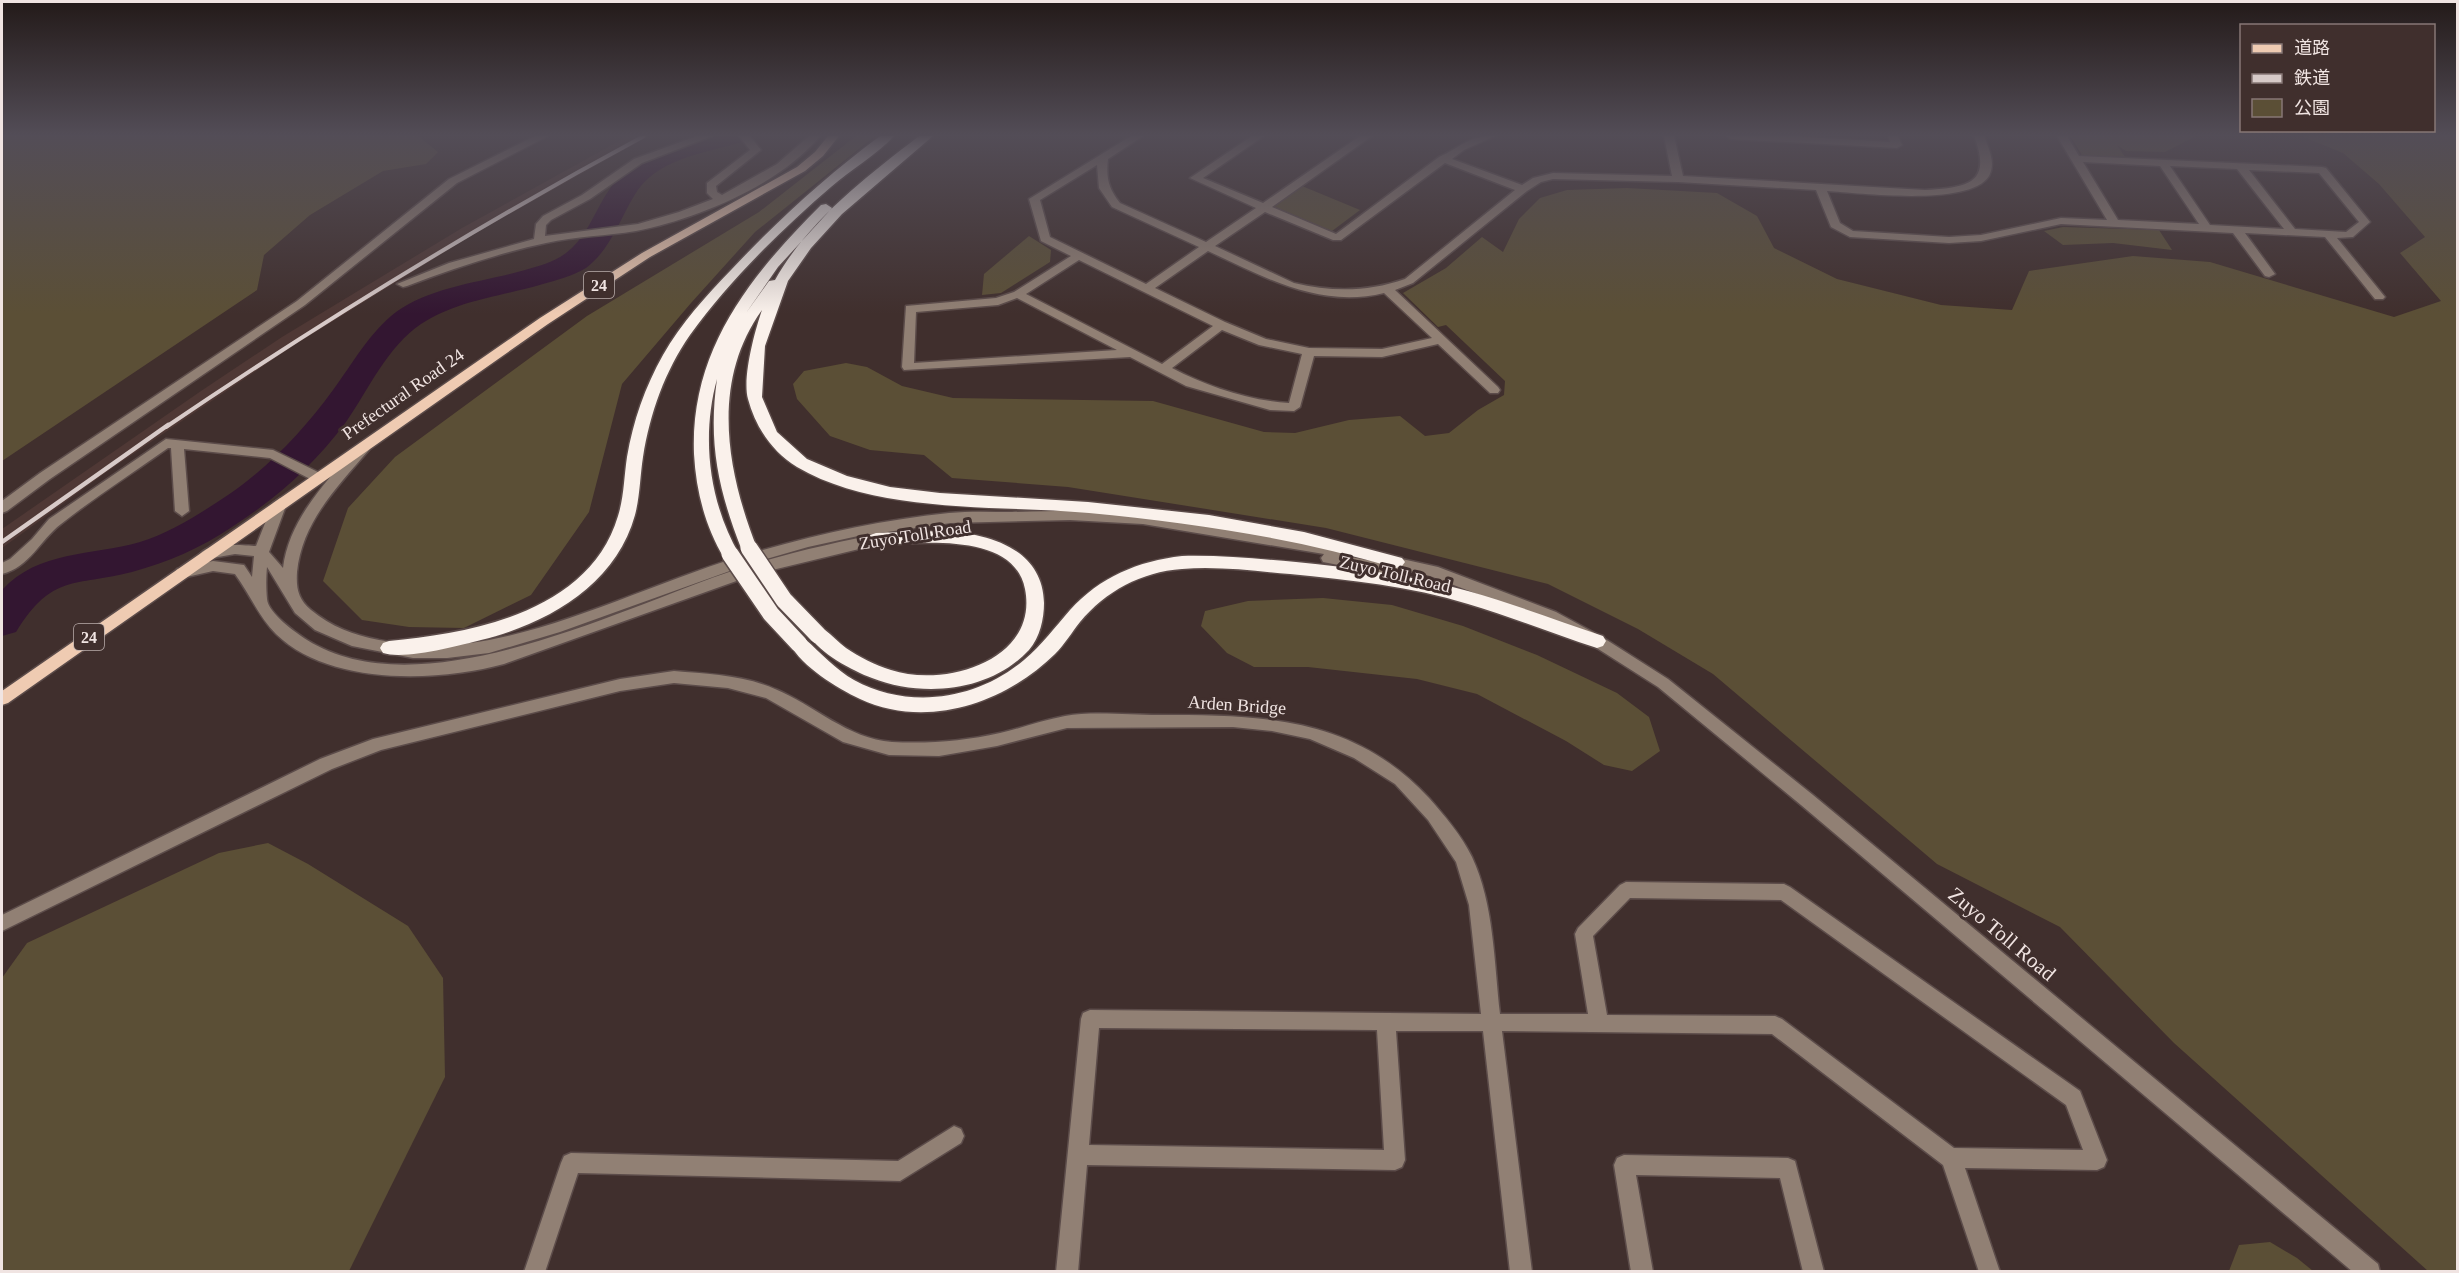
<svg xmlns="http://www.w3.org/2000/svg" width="2459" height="1273" viewBox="0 0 2459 1273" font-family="'Times New Roman','Noto Sans JP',serif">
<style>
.built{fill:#4f3835}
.green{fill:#5b4f36}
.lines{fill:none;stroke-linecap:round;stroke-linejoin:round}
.river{fill:#331631;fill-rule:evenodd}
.minor-casing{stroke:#5c4c4a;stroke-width:3}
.major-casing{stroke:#5c4c4a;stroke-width:3}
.highway-casing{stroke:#5c4c4a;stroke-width:3}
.minor{fill:#918074;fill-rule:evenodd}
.major{fill:#efcbb2;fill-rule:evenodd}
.highway{fill:#faf1eb;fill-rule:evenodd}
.rail-far1{stroke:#d7cac8;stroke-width:4}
.rail{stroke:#d7cac8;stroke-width:4.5}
.highway-bridge-casing{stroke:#5c4c4a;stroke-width:20;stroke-linecap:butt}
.highway-bridge{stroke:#faf1eb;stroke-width:17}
.labels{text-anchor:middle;stroke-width:6;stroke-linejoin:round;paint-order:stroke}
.shield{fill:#402f2d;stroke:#bbaeac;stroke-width:1.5}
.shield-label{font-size:16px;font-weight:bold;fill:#f0e4e2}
.street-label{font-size:18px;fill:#f0e4e2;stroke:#402f2d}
.near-street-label{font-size:21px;fill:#f0e4e2;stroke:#402f2d}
</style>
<rect width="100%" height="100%" fill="#402f2d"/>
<path class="built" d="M 628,136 L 649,136 L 474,234 L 296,344 L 108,471 L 2,548 L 2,529 L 201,391 L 282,337 L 462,228 Z"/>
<g class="green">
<path d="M 2,136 L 418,136 L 438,152 L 426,164 L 383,171 L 310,215 L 264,255 L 257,290 L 2,461 Z"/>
<path d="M 856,136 L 875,136 L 755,232 L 691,303 L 622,384 L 589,512 L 531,595 L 464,628 L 409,627 L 362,620 L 323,581 L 348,508 L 395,457 L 587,316 L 759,212 Z"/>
<path d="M 2070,136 L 2196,136 L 2165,152 L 2126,151 L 2117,145 L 2125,157 L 2082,155 Z"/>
<path d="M 2301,136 L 2457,136 L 2457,1271 L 2428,1271 L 2174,1043 L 2060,927 L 1937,864 L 1713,674 L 1638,629 L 1548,584 L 1326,528 L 1068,487 L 952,478 L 924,455 L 870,450 L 830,436 L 797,399 L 793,384 L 804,371 L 846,363 L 867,367 L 902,386 L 953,398 L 1153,401 L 1264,432 L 1295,433 L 1349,420 L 1400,416 L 1425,436 L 1449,433 L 1478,410 L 1504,395 L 1505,381 L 1446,325 L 1438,327 L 1403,293 L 1446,268 L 1482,237 L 1503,252 L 1519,219 L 1540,198 L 1567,190 L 1627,188 L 1717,193 L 1757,216 L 1774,248 L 1837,279 L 1941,305 L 2012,310 L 2029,271 L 2133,256 L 2210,262 L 2394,317 L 2441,301 L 2400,253 L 2425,237 L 2379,184 L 2343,153 Z"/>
<path d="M 1302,186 L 1360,210 L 1332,231 L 1273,206 Z"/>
<path d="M 2063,227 L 2159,230 L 2172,250 L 2113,243 L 2063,245 L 2044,231 Z"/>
<path d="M 1029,236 L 1051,250 L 1050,262 L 1001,293 L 982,295 L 984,274 Z"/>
<path d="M 1323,598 L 1392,605 L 1463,626 L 1537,655 L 1617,693 L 1649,717 L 1660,751 L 1632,771 L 1604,765 L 1566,741 L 1477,694 L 1417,679 L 1308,667 L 1254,667 L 1227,653 L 1201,626 L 1205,611 L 1248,601 Z"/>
<path d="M 268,843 L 308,864 L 408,926 L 443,978 L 445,1077 L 349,1271 L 2,1271 L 2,978 L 27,943 L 219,853 Z"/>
<path d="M 2270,1242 L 2297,1258 L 2313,1271 L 2229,1271 L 2239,1245 Z"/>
</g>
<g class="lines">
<path class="river" d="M 700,136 L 745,136 L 742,142 C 704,153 655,159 634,196 C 619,221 610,250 586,268 C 573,276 557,280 543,284 C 503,296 457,300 421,324 C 387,347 369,389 346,422 C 314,465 277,498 232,527 C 201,548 168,562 132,572 C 73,587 53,573 16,632 L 2,636 L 2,590 C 39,550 91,556 140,542 C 172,532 201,513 228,495 C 270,466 303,431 333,390 C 353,363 369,333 396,312 C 432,286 483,282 525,270 C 539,266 554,262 566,253 C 583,240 590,223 600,205 C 624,160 653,149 700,136 Z"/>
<defs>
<g id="minor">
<path d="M 535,136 L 548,136 L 457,183 L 305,305 L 50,479 L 7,511 L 2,513 L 2,501 L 40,473 L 297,301 L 449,179 Z"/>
<path d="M 697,136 L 712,136 L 642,163 L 590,199 L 551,220 L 546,225 L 545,236 L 638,224 L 679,212 L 713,199 L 707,193 L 707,183 L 750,150 L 739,136 L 750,136 L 761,150 L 716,186 L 717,192 L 722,195 L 777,164 L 809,136 L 820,136 C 780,185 697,219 636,231 C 606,236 576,236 546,243 C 499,253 452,269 407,286 L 403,287 L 397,284 L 449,263 L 534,239 L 536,224 L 543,216 L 582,195 L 634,159 Z"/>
<path d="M 1131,136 L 1143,136 L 1108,159 C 1106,177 1108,188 1120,203 L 1206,242 L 1256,208 L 1190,178 L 1252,136 L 1264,136 L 1203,178 L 1263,203 L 1360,136 L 1372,136 L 1272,207 L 1336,234 L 1439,157 C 1462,147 1466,136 1495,136 L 1464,150 L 1452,159 L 1522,185 L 1533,178 L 1553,173 L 1672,176 L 1664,136 L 1674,136 L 1683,176 L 1925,190 C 1966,187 1993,185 1974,136 L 1984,136 C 1989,149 1996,163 1989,176 C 1970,207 1860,193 1827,191 L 1840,223 L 1853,231 L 1949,237 L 1981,235 L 2061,218 L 2107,220 L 2057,136 L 2067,136 L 2079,156 L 2322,167 L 2326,168 L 2370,222 L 2353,237 L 2337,238 L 2385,297 L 2383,299 L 2375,299 L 2325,237 L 2245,233 L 2275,274 L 2269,277 L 2265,276 L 2233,233 L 2061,224 L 1981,241 L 1949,243 L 1850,237 L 1831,227 L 1816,190 L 1678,182 L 1553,179 L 1541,182 L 1527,191 L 1413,283 L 1395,290 L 1498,387 L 1500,390 L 1498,393 L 1490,393 L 1438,344 L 1382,357 L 1314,356 L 1300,407 L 1294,411 L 1270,410 L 1186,386 L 1130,357 L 904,370 L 902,367 L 906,306 L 996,298 L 1014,292 L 1071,256 L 1041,241 L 1029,199 ZM 2083,162 L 2160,166 L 2199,224 L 2118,220 ZM 1445,163 L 1515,190 L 1405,279 C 1368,292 1332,292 1294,283 L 1215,246 L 1265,212 L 1333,240 L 1341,240 ZM 1097,165 L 1099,188 L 1112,207 L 1199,247 L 1146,284 L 1050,237 L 1040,200 ZM 2170,166 L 2237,169 L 2284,229 L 2210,225 ZM 2249,170 L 2319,173 L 2359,222 L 2346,232 L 2295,229 ZM 1208,251 C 1264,277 1320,309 1384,293 L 1432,338 L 1382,349 L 1309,348 L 1266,339 L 1225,322 L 1155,288 ZM 1079,260 L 1213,326 L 1162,364 L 1026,294 ZM 1017,298 L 1117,350 L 914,363 L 916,312 L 998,305 ZM 1222,330 L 1259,345 L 1302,354 L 1289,403 C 1250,401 1206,386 1172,368 Z"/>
<path d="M 1726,136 L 1791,136 L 1890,142 L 1888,136 L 1898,136 L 1902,145 L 1897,148 L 1731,139 Z"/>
<path d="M 166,439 L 273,450 L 322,474 L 324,477 L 317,482 L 312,480 L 270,458 L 184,449 L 189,511 L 182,516 L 175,511 L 171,448 L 168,448 C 133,473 95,497 61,524 C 40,540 30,567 2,574 L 2,563 L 10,559 L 32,539 L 49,519 Z"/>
<path d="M 364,443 L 371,447 L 369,450 C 337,487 302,522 297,572 C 296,588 298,599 311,610 C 332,627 353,635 379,640 C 391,642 404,646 416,646 C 527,651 647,582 753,553 C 817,534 882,520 949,513 C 970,511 991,512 1012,512 C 1056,511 1100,509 1144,514 C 1210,522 1276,536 1342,547 L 1349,552 L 1345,556 L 1378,562 L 1379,556 L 1384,555 L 1438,567 L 1556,612 L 1602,637 L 1668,679 L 1813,795 L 2378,1264 L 2380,1272 L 2353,1272 L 1801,805 L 1658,687 L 1592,645 L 1546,620 L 1430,576 L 1402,569 L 1401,575 L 1396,576 L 1323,562 L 1321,558 L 1324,554 L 1143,524 L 1070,520 L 951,523 L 858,536 L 808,547 L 752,563 L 560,632 L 489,653 L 447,658 L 413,658 L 352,646 L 315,630 L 295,613 L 267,567 C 266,577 266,589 267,599 C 268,613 296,633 307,640 C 422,712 622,607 738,569 C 787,553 837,542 888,532 L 895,537 L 888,542 L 756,574 L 504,664 C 438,682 329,686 276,634 C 259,617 249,593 235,574 L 213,571 L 182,578 L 177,577 L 175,573 L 177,569 L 213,561 L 244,565 L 252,577 L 254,556 L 235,554 L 207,559 L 200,554 C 209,542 242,545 256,546 L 273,503 L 280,498 L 287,503 L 269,552 L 283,568 C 289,518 328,480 359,444 Z"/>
<path d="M 674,671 C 707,674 744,675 775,689 C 814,705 848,739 892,742 C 928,744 965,741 1000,733 C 1022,728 1043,720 1065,716 C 1091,711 1130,715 1158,715 C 1262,715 1353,716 1429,798 C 1444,815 1462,836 1472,857 C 1494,904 1494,962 1500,1014 L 1588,1014 L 1575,934 L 1578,928 L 1620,885 L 1626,882 L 1784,884 L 1790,887 L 2080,1091 L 2107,1160 L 2104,1167 L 2097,1170 L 1965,1168 L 2000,1272 L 1979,1272 L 1943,1165 L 1772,1034 L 1502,1031 L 1532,1272 L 1510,1272 L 1483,1031 L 1396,1031 L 1405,1160 L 1402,1167 L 1395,1170 L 1087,1165 L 1078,1272 L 1056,1272 L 1081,1019 L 1083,1013 L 1090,1010 L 1481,1014 L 1469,905 L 1456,862 L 1428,820 L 1395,784 L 1354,758 L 1310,739 L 1272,731 L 1233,727 L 1067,728 L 997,746 L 939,756 L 889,755 L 843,742 L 766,698 L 728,688 L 674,683 L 620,691 L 381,750 L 332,769 L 2,931 L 2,915 L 320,759 L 373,739 L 620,679 ZM 1630,898 L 1781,900 L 2066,1105 L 2083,1150 L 1954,1148 L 1782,1019 L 1775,1016 L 1607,1015 L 1593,936 ZM 1099,1028 L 1377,1030 L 1384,1150 L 1089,1145 Z"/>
<path d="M 954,1126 L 961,1129 L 964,1136 L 961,1143 L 900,1181 L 578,1173 L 545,1272 L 524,1272 L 561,1163 L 564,1156 L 571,1153 L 898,1161 Z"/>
<path d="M 1624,1155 L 1788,1158 L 1795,1161 L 1824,1272 L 1803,1272 L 1780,1178 L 1636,1175 L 1653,1272 L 1631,1272 L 1614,1165 L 1617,1158 Z"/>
</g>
<path id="major" d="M 828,136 L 839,136 L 823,156 L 805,171 L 650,257 L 548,324 L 8,703 L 2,705 L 2,691 L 540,318 L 642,253 L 797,167 L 815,152 Z"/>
<g id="highway">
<path d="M 880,136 L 894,136 C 878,154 849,171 831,187 C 780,231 729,281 690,335 C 665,371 650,413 643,457 C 640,476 640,496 635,515 C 616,585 547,624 481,640 C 458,646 404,660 383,653 L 380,648 L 383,643 L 389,641 C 474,633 590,611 618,516 C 624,497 624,477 627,457 C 633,421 645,387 663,355 C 681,323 706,296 731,270 C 777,221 826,176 880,136 Z"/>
<path d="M 919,136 L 933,136 L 842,214 L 811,248 L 788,281 L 765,346 L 762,397 L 777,432 L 807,459 L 847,476 L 890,487 L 940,493 L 1088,502 L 1209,515 L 1304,532 L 1402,558 L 1405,562 L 1402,566 L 1396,568 C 1295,538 1194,523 1089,513 C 998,505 877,514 797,467 C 772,452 755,426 748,399 C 742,378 755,330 762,310 C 710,382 727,472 757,548 L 755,552 L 743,552 L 741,548 C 718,489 708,442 717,379 C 701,437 709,502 739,554 L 736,558 L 724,558 C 705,526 696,491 694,454 C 690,349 751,275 821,205 L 826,204 L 832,208 L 778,267 L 746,313 L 769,281 L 775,280 C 808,221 866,177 919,136 Z"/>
<path d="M 941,531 C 986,533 1043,547 1044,603 C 1044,619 1040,637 1029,650 C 990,692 923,698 872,678 C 853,671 819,653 809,635 L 812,630 C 816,629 820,628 825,630 C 832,635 839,643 846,648 C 859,657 875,665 891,670 C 945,688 1039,660 1025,589 C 1014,531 919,543 876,545 L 870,543 L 868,539 L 870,535 L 876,533 Z"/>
<path d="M 1182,556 C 1220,555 1258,559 1296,562 C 1354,568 1412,575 1468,591 C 1514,604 1558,621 1603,636 L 1606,641 L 1603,646 L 1597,648 C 1554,634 1512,617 1468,604 C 1410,586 1350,580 1290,574 C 1254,571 1218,566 1182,569 C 1141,572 1106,591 1080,622 C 1072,632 1065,644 1055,654 C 1005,703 927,730 860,699 C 837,688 802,667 790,644 L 793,639 L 799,637 L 805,639 C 821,653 836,670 854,680 C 909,710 977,700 1024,660 C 1042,645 1055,627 1070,610 C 1100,577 1138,561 1182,556 Z"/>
</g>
</defs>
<use href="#minor" class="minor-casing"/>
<use href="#major" class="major-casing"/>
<use href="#highway" class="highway-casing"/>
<use href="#minor" class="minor"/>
<use href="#major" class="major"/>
<use href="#highway" class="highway"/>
<path class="rail-far1" d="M 166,427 C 321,322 479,225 644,136"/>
<path class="rail" d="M 2,542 L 168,425"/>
<defs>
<g id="highway-bridge">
<path d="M 749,548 L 784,600 L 818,635"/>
<path d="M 730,554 L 771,614 L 799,644"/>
</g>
</defs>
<use href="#highway-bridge" class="highway-bridge-casing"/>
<use href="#highway-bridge" class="highway-bridge"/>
</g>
<linearGradient id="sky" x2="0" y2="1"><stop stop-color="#231a19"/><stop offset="0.43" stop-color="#534d57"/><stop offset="1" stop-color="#534d57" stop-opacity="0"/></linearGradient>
<rect width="2459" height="314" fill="url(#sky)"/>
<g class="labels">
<g class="shield">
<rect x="584" y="272" width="30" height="26" rx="4.5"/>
<rect x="74" y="624" width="30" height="26" rx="4.5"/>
</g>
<g class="shield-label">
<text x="599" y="291">24</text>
<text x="89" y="643">24</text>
</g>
<g class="street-label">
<text transform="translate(403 394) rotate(-35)" y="6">Prefectural Road 24</text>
<text transform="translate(915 535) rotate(-9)" y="6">Zuyo Toll Road</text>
<text transform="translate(1395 574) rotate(13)" y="6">Zuyo Toll Road</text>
<text transform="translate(1237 705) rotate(4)" y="6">Arden Bridge</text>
</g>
<g class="near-street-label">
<text transform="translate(2002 934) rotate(40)" y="7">Zuyo Toll Road</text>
</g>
</g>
<rect width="2459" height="1273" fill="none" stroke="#f0e4e2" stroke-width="6"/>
<rect x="2240" y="24" width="195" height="108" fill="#402f2d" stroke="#867775" stroke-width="1.5"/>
<rect x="2252" y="44" width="30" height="9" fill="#efcbb2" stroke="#867775" stroke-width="1.5"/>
<text x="2294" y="54" font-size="18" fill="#f0e4e2">道路</text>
<rect x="2252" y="74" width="30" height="9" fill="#d7cac8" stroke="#867775" stroke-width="1.5"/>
<text x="2294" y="84" font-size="18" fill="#f0e4e2">鉄道</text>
<rect x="2252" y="99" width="30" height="18" fill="#5b4f36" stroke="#867775" stroke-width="1.5"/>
<text x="2294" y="114" font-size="18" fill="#f0e4e2">公園</text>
</svg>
